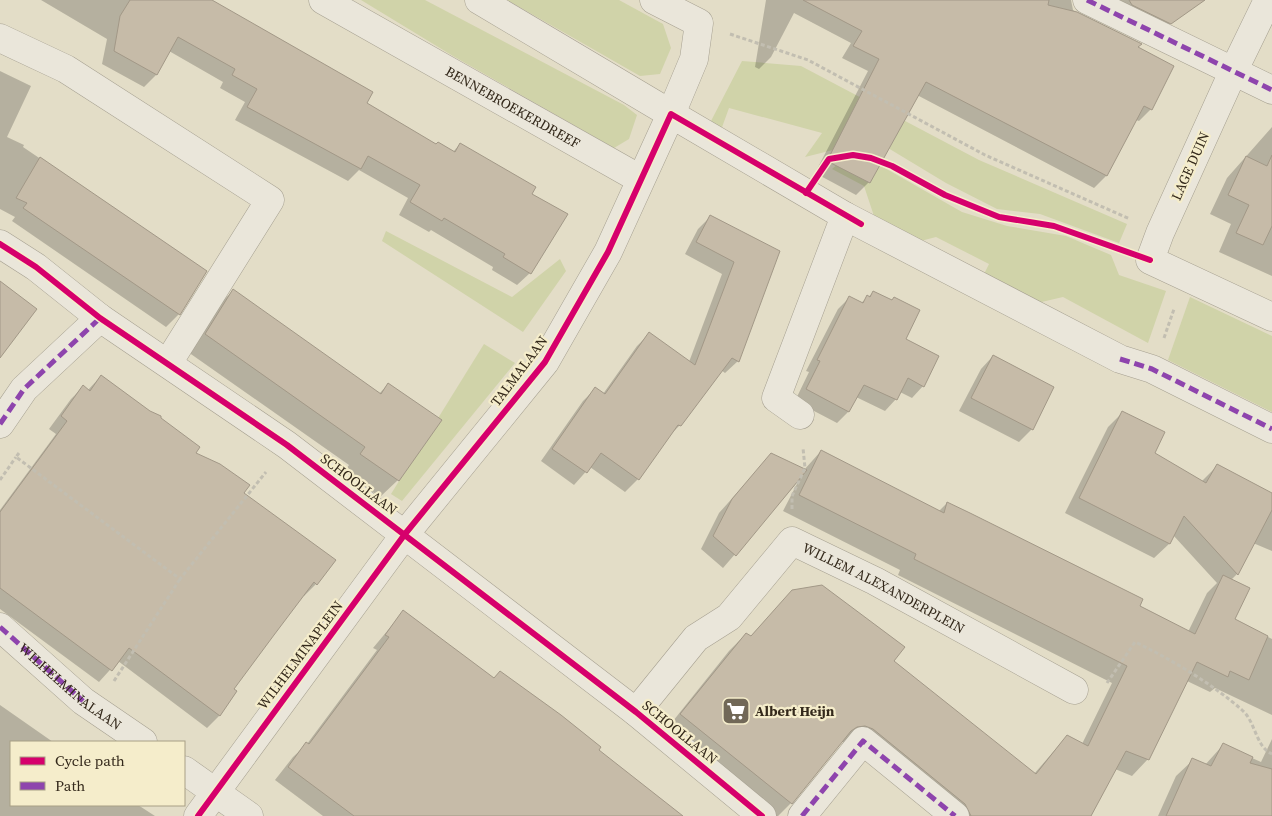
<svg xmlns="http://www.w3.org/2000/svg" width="1272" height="816" viewBox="0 0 1272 816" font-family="'Source Serif 4',serif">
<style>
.green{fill:#d0d3a9}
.shadow{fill:#0003}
.building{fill:#c6bba8;stroke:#a29887}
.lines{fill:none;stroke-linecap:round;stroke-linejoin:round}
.minor-casing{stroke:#a6a091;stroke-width:29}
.path{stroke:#c2beb1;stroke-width:3;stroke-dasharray:4 2.5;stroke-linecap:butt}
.minor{stroke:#eae6da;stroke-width:28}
.quiet{stroke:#8e44ad;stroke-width:5;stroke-dasharray:10 5;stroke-linecap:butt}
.cycleway-casing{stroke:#f5edcb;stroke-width:9}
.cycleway{stroke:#d6006c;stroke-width:6}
.labels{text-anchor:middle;stroke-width:4.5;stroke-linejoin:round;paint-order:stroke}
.street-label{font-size:14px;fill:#34291b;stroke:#f5edcb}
.poi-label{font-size:14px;font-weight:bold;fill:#34291b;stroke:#f5edcb;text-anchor:start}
</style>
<rect width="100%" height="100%" fill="#e3ddc7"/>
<g class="green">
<path d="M 361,0 L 425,0 L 624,105 L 637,115 L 629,139 L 614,148 L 453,56 Z"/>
<path d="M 507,0 L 619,0 L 663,24 L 671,48 L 660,74 L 640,76 Z"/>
<path d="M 742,61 L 801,66 L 979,160 L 1127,224 L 1119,243 L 1040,214 L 997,209 L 946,183 L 888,148 L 865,142 L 805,157 L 822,133 L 729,108 L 721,130 L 711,121 Z"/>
<path d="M 852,160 L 883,167 L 962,212 L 1007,226 L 1066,236 L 1111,255 L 1119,275 L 1166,291 L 1148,343 L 1063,297 L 1033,304 L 982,278 L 989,264 L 936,237 L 913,243 L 876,222 L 864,186 L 832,169 L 840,162 Z"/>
<path d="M 386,231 L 512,297 L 560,259 L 566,271 L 523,332 L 382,241 Z"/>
<path d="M 1190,297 L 1272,336 L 1272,412 L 1168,360 Z"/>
<path d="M 484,344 L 515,363 L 402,501 L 391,494 Z"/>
</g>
<g class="shadow">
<path d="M 41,0 L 210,0 L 366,103 L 436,145 L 453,152 L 460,144 L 530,194 L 530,273 L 517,285 L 492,270 L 493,267 L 431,230 L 429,232 L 399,215 L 408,198 L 359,170 L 348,181 L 235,120 L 245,102 L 220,88 L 223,82 L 169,51 L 156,75 L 144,87 L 102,64 L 107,39 Z"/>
<path d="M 766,0 L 1071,0 L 1073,10 L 1079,15 L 1137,48 L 1151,109 L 1139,121 L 1136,120 L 1106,176 L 1094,188 L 917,95 L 869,182 L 856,195 L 815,173 L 868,71 L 842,58 L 851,43 L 794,13 L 771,57 L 759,69 L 755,67 Z"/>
<path d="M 1086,0 L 1182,0 L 1170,23 L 1158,35 Z"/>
<path d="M 0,71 L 31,86 L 7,137 L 24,145 L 23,147 L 206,271 L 179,314 L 166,327 L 12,221 L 15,217 L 0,209 Z"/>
<path d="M 1272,127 L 1272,276 L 1219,252 L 1231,224 L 1210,214 L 1227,178 Z"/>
<path d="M 710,217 L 778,251 L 738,361 L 725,373 L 721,370 L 680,425 L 668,437 L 638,479 L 625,492 L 590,467 L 574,485 L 541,461 L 583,401 L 595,389 L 603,394 L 637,346 L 649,334 L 689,362 L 722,274 L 685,254 L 698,229 Z"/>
<path d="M 233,291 L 379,394 L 388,384 L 398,480 L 380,497 L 344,472 L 349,465 L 188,352 L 215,308 Z"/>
<path d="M 874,292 L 904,340 L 923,386 L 912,398 L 900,392 L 896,399 L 885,411 L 856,397 L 848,412 L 837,423 L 795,401 L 809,372 L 806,371 L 838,309 L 849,298 L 861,303 Z"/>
<path d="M 993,356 L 1032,429 L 1019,442 L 959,411 L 981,369 Z"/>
<path d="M 101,376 L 160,419 L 194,453 L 242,493 L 334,560 L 316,584 L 304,596 L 303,595 L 233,689 L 236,692 L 219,716 L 207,728 L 118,661 L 99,682 L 0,609 L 0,510 L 56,434 L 49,429 L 71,399 L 83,387 L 88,390 Z"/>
<path d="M 1123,412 L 1153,454 L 1201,482 L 1217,466 L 1272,494 L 1272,551 L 1253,543 L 1237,574 L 1231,580 L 1233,619 L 1272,639 L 1272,715 L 1215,688 L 1210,692 L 1187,681 L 1148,759 L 1132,776 L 1115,769 L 1091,816 L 943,816 L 849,742 L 840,742 L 791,803 L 778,816 L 770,816 L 665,731 L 729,651 L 746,634 L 750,637 L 792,591 L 892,661 L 1034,774 L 1067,736 L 1082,744 L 1112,683 L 898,575 L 900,570 L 783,511 L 799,480 L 723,568 L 701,549 L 719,513 L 771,455 L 804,470 L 821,451 L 939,511 L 947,503 L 1188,632 L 1207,593 L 1217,583 L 1173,535 L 1169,544 L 1154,558 L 1065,513 L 1108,427 Z"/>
<path d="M 403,612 L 493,679 L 597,751 L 682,816 L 323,816 L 275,780 L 293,757 L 307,744 L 377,650 L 373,648 Z"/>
<path d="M 0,705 L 53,742 L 11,742 L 11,805 L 138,805 L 155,816 L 0,816 Z"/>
<path d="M 1272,739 L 1272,816 L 1158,816 L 1176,776 L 1193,760 L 1205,765 L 1223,745 L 1261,762 Z"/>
</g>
<g class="building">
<path d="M 130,0 L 212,0 L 373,92 L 367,103 L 436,144 L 438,142 L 455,152 L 460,143 L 536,187 L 532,194 L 568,214 L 531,274 L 503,257 L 505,254 L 444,218 L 442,221 L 410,202 L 420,185 L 368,156 L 361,169 L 247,107 L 257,89 L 232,75 L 235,69 L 178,37 L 157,75 L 114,51 L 120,16 Z"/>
<path d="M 803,0 L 1049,0 L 1048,5 L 1077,12 L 1142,44 L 1138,47 L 1174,66 L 1152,110 L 1144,106 L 1107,176 L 926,82 L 870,183 L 827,161 L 879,59 L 853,46 L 862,31 Z"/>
<path d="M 1129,0 L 1205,0 L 1171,24 L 1132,5 Z"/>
<path d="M 1272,155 L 1272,226 L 1263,245 L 1236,233 L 1249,205 L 1228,195 L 1246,156 L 1267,166 Z"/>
<path d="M 40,157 L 207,271 L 180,315 L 23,208 L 27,203 L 16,198 Z"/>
<path d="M 710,215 L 780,251 L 739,362 L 732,358 L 681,426 L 678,425 L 639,480 L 601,453 L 587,473 L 552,449 L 595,387 L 605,394 L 649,332 L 695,365 L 734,262 L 696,242 Z"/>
<path d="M 0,281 L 37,309 L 0,358 Z"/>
<path d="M 233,289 L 381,394 L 388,383 L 442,420 L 399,481 L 360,454 L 365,447 L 205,334 Z"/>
<path d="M 873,291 L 892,300 L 894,297 L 920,310 L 906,339 L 939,356 L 924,387 L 908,378 L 897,400 L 864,385 L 849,412 L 806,389 L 820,361 L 817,360 L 849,296 L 863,303 L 867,295 L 870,297 Z"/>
<path d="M 993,355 L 1054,387 L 1033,430 L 971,398 Z"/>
<path d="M 101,375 L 150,411 L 161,416 L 161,418 L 200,447 L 196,453 L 220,464 L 250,485 L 244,493 L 336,560 L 317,585 L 314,582 L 274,635 L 234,689 L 237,691 L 220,716 L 129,648 L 112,671 L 0,588 L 0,512 L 67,421 L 61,416 L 83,385 L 90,391 Z"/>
<path d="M 1122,411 L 1165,432 L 1155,453 L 1206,483 L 1217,464 L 1272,493 L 1272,510 L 1238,575 L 1184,516 L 1170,544 L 1079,498 Z"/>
<path d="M 821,450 L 944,513 L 947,502 L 970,513 L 1143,599 L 1140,606 L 1195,634 L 1223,575 L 1250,588 L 1235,619 L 1268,636 L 1249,680 L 1230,671 L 1228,677 L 1197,662 L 1149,760 L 1126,751 L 1091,816 L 971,816 L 965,804 L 873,729 L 865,726 L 857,727 L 851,731 L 792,804 L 680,714 L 746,633 L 751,636 L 792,590 L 822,585 L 905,647 L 894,661 L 1036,774 L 1067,735 L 1088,746 L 1127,666 L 914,559 L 916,554 L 799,495 Z"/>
<path d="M 771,453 L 807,470 L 736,556 L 713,536 L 732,499 Z"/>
<path d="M 403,610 L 494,678 L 500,671 L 561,715 L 601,747 L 599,750 L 683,816 L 354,816 L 288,767 L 306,742 L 309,744 L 369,664 L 389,637 L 385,635 Z"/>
<path d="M 1223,743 L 1253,757 L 1250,763 L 1272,769 L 1272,816 L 1166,816 L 1192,758 L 1211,766 Z"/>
</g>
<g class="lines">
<defs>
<g id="minor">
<path id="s1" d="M 323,0 L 640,179"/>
<path d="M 479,0 L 671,114 L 694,59 L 699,23 L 654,0"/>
<path d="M 1087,0 L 1272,90"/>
<path d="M 1268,0 L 1233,72 L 1160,233 L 1150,260 L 1272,317"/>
<path d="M 0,38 L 66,69 L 270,200 L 168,363"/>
<path d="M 0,244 L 36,267 L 100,318 L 287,445 L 636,712 L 762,816"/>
<path d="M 800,415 L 776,398 L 845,216"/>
<path d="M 0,424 L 24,389 L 100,318"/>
<path id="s2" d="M 0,627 L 83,701 L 143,742"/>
<path id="s3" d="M 636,712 L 696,638 L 729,617 L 792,541 L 875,581 L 1074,690"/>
<path d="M 184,770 L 249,816"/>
<path d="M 198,816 L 405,534 L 545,362 L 608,252 L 671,114 L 845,216 L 1120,359 L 1152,369 L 1272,429"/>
<path d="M 802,816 L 863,741 L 955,816"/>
</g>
</defs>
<use href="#minor" class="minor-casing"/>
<g class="path">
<path d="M 730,34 L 808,60 L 985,155 L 1130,219"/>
<path d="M 1164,338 L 1174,309"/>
<path d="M 19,453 L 16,457 L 180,579 L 266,472"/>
<path d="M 0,480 L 16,457"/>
<path d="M 792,509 L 792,496 L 805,468 L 803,448"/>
<path d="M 114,681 L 180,579"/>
<path d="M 1107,683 L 1135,642 C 1169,658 1214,685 1242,710 C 1256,722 1255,746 1272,754"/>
</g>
<use href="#minor" class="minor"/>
<g class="quiet">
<path d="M 1087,0 L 1272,90"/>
<path d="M 1120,359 L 1152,369 L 1272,429"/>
<path d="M 0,424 L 24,389 L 100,318 L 96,316"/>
<path d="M 0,627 L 83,701"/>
<path d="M 802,816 L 863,741 L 955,816"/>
</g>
<defs>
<g id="cycleway">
<path d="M 806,193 L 829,159 L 853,155 L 871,158 L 892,166 L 945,195 L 999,217 L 1054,226 L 1150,260"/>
<path d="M 0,244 L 36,267 L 100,318 L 287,445 L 636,712 L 762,816"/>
<path d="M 198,816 L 405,534 L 545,362 L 608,252 L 671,114 L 861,224"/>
</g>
</defs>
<use href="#cycleway" class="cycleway-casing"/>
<use href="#cycleway" class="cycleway"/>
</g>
<defs>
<symbol id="supermarket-square" viewBox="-11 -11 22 22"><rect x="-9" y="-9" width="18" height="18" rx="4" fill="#716857" stroke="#f5edcb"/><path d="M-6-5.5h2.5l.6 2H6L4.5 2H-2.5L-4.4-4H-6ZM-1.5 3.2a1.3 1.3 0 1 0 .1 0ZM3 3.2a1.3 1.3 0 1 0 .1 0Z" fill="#fff"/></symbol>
</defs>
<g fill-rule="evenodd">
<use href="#supermarket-square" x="720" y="695" width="32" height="32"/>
</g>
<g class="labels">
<g class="street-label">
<text dy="5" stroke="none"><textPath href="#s1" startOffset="218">BENNEBROEKERDREEF</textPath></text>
<text transform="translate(1190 166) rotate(-66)" y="5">LAGE DUIN</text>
<text transform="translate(519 371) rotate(-53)" y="5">TALMALAAN</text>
<text transform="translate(359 484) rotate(37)" y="5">SCHOOLLAAN</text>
<text dy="5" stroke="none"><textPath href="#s3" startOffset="336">WILLEM ALEXANDERPLEIN</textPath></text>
<text transform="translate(300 655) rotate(-53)" y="5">WILHELMINAPLEIN</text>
<text dy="5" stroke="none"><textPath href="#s2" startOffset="92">WILHELMINALAAN</textPath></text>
<text transform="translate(680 732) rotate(39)" y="5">SCHOOLLAAN</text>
</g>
<g class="poi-label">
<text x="755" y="716">Albert Heijn</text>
</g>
</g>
<rect x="10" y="741" width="175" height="65" fill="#f5edcb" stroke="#a89f85"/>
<rect x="20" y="757" width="25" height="8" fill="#d6006c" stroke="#a89f85"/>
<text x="55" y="766" font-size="15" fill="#34291b">Cycle path</text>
<rect x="20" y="782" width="25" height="8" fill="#8e44ad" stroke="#a89f85"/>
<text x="55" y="791" font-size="15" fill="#34291b">Path</text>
</svg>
